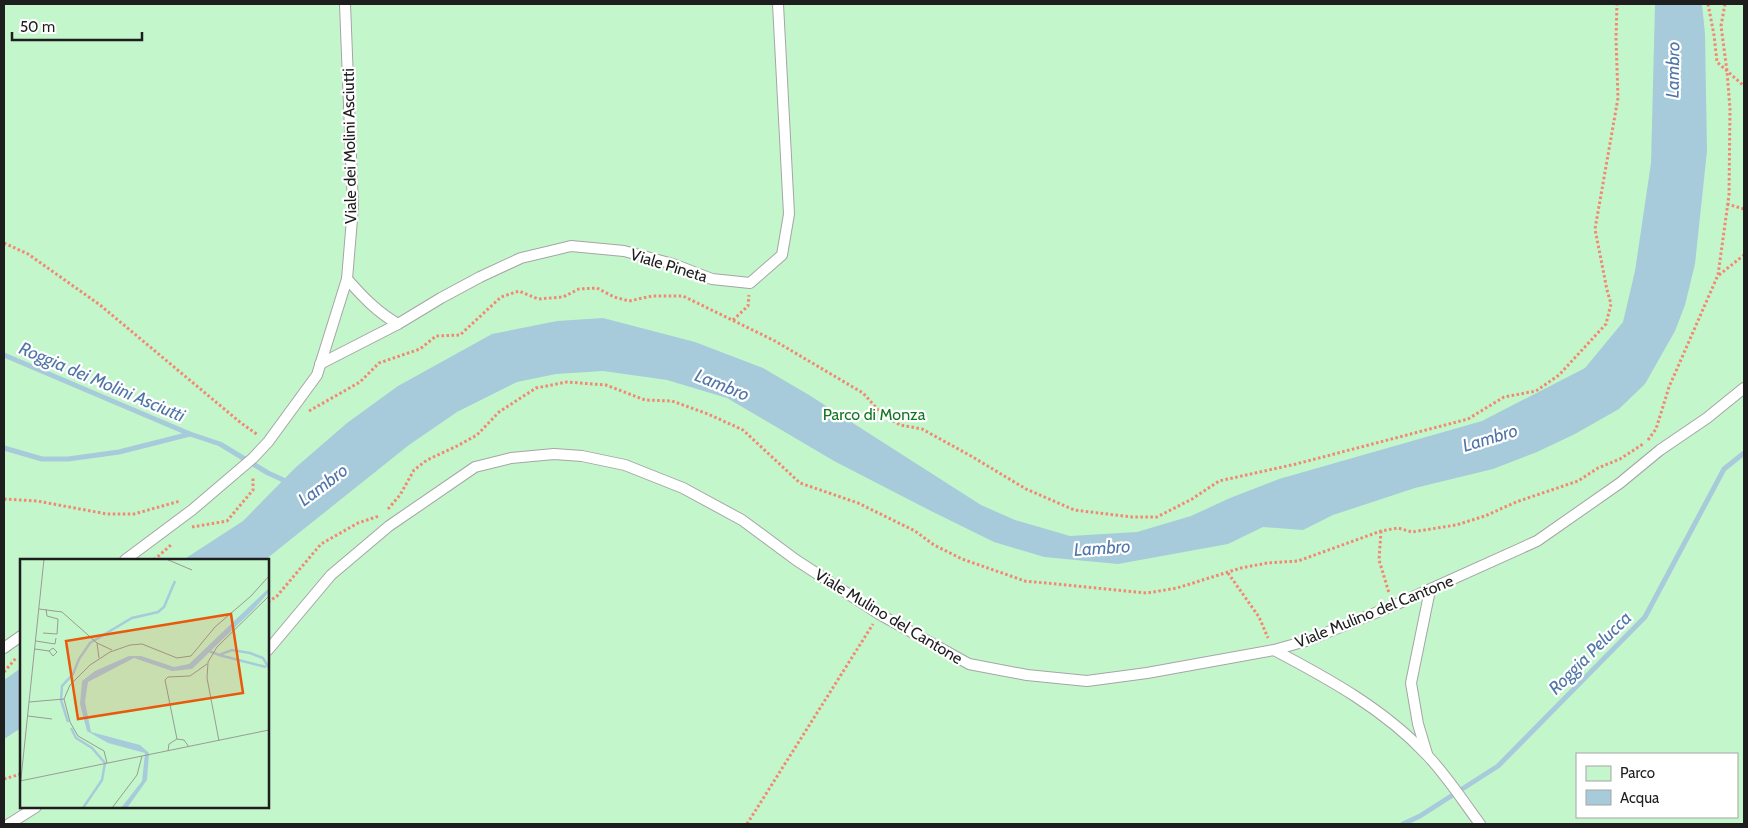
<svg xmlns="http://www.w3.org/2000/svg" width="1748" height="828" viewBox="0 0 1748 828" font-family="Cabin,sans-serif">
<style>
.park{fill:#c4f6cc;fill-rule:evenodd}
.water{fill:#a7cbda}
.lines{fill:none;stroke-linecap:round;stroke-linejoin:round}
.stream{stroke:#a7cbda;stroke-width:5}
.lane-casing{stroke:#a5a5a5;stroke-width:12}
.path{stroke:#f28872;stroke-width:3;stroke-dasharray:2.5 2.5;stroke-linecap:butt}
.lane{stroke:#fff;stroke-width:10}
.labels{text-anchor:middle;stroke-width:4.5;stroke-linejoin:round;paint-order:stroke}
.street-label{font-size:16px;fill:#1e1e1e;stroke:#fff}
.park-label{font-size:16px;fill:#117721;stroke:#fff}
.water-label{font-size:18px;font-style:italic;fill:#5076a9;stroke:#fff}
.inset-river{fill:none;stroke:#a7cbda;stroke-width:2.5}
.inset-road{fill:none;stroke:#9b9a95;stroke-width:1}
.view{fill:#e8590c;fill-opacity:0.15;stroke:#e8590c;stroke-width:2.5}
.inset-edge{fill:none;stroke:#1e1e1e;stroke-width:2.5}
</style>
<rect width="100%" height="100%" fill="#efece5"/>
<path class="park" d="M 4,4 L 1744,4 L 1744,824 L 4,824 ZM 21,560 L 268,560 L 268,807 L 21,807 ZM 1577,754 L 1737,754 L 1737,817 L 1577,817 Z"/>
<g class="water">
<path d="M 1655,4 L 1702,4 L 1705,34 L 1707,151 L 1695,264 L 1685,305 L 1675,331 L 1645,384 L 1619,409 L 1575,434 L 1537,452 L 1493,469 L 1415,488 L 1333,515 L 1303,530 L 1263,527 L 1228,544 L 1118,564 L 1044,557 L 994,542 L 931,511 L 834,461 L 727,398 L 667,380 L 603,371 L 556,374 L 517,382 L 457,412 L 409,445 L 265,560 L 183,560 L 243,521 L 295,468 L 347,423 L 398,386 L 492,334 L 557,321 L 603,318 L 695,342 L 763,368 L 809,395 L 981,505 L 1015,520 L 1070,536 L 1137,532 L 1191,516 L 1230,498 L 1279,479 L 1482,421 L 1585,368 L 1623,322 L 1635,271 L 1651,163 Z"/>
<path d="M 21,668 L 21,728 L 4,739 L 4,680 Z"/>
</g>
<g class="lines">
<g class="stream">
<path d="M 4,355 L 190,434"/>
<path d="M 4,448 L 42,459 L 68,459 L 119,452 L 190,434 L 220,444 L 268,473 L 290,483"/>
<path d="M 1403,824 L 1420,816 L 1498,766 L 1645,617 L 1724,469 L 1744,453"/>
</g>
<defs>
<g id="lane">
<path d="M 347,279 C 363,297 377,312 398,324"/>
<path d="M 320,364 L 398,324 L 441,298 L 480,277 L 521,258 L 571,246 L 624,251 L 673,264 L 712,279 L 750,283 L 782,255 L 789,214 L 778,4"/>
<path d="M 125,560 L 192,510 L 253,458 L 268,442 L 317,375 L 347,279 L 353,207 L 345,4"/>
<path d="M 4,648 L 21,636"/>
<path d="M 268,650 L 331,575 L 389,526 L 475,467 L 511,458 L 554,454 L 582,456 L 625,465 L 683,488 L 742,520 L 796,560 L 879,614 L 969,664 L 1027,675 L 1087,681 L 1147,673 L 1274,650 L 1306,641 L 1395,605 L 1537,541 L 1620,483 L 1660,450 L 1707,418 L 1744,388"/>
<path d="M 1274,650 C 1329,679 1384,709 1427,755 C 1447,776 1463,801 1480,824"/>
<path d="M 1427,754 L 1418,724 L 1411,683 L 1430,590"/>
<path d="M 9,824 L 36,807"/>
</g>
</defs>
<use href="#lane" class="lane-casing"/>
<g class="path">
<path d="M 1708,4 L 1714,35 L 1717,62 L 1744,86"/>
<path d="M 1727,204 L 1744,209"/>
<path d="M 4,243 L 28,254 L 100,305 L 241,423 L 258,435"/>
<path d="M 1719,275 L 1744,255"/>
<path d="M 733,320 L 748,306 L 749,295"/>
<path d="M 309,411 L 360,382 L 379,363 L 420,349 L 436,336 L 460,335 L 501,297 L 519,291 L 538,299 L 563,297 L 579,289 L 597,288 L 614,297 L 629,301 L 652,296 L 683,296 L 775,341 L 863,393 L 882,414 L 900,425 L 922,429 L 971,456 L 1026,489 L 1074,510 L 1132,517 L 1157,517 L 1192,499 L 1219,481 L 1296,464 L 1468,419 L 1504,397 L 1536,391 L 1559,375 L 1606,324 L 1611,304 L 1607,290 L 1595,229 L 1618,98 L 1616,38 L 1617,4"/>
<path d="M 1648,440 L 1656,429 L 1669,387 L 1718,275 L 1729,195 L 1730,109 L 1727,71 L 1721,26 L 1725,4"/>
<path d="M 4,499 L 37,501 L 107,514 L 134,514 L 180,501"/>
<path d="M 388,509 L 400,495 L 414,470 L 427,460 L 457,446 L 477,435 L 499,412 L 536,388 L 567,382 L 606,385 L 645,400 L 672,401 L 708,414 L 743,430 L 800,483 L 858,503 L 915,531 L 934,545 L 962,559 L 1025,581 L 1147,593 L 1177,588 L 1241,568 L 1267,563 L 1298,561 L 1381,531 L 1398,528 L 1412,532 L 1456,525 L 1485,516 L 1516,502 L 1578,481 L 1598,468 L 1620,459 L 1643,444"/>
<path d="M 192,527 L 227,521 L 253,490 L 253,476"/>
<path d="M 1381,531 L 1379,560 L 1389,593"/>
<path d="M 154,560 L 172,544"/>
<path d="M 1228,573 L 1259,617 L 1268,638"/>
<path d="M 268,602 L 277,596 L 321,544 L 358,523 L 379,516"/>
<path d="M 4,672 L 16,658"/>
<path d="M 4,779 L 21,774"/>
<path d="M 747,824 L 873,624"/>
</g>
<use href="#lane" class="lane"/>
</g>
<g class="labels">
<g class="street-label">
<text transform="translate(349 146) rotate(-91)" y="6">Viale dei Molini Asciutti</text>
<text transform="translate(669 265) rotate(17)" y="6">Viale Pineta</text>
<text transform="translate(1374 611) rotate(-22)" y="6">Viale Mulino del Cantone</text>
<text transform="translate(889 616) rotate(31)" y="6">Viale Mulino del Cantone</text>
</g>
<g class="park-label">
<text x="874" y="420">Parco di Monza</text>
</g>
<g class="water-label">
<text transform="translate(1673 70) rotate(-89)" y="6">Lambro</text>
<text transform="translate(102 382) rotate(23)" y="6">Roggia dei Molini Asciutti</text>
<text transform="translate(722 385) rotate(22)" y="6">Lambro</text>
<text transform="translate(1490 438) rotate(-17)" y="6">Lambro</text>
<text transform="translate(323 485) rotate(-37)" y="6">Lambro</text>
<text transform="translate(1102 548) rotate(-4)" y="6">Lambro</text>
<text transform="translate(1590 653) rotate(-45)" y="6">Roggia Pelucca</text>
</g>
</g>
<g transform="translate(20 559)">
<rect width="249" height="249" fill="#efece5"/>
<path d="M 0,0 L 249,0 L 249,249 L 0,249 Z" fill="#c4f6cc"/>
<path d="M 249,29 L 249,33 L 234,50 L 172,110 L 152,112 L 114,99 L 68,123 L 65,143 L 71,173 L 120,186 L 129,194 L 127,221 L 107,249 L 101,249 L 122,222 L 125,194 L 88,184 L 67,172 L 60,145 L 62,122 L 75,112 L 109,97 L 121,97 L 154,108 L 169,105 Z" fill="#a7cbda"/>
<path class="inset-river" d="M 189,92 L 199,96 L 212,91 L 230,94 L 243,99 L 249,109M 199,96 L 246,108M 48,163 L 41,141 L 42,127 L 53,115 L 59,100 L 70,84 L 112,59 L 138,53 L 144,48 L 155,22M 51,169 L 56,179 L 72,189 L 85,204 L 82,221 L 63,249"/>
<path class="inset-road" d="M 146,0 L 172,11M 19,50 L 42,53 L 77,84 L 92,91M 23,74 L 37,75 L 38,60 L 27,57 L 26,50M 16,82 L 35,85 L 36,79M 77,84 L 79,99M 15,90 L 29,92 L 33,89 L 37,93 L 33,97 L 29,92M 9,143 L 44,140M 8,157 L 32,160M 157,180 L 145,121 L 148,118 L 170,117 L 187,105M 199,182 L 187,119 L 188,103 L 197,88 L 249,37M 148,192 L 149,185 L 157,180 L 164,181 L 169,188M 87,204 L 84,192 L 58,177 L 50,163 L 44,140 L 50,126 L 70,106 L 90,93 L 110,86 L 122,85 L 157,99 L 171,97 L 195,68 L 231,37 L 249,17M 0,222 L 249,171M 0,229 L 24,0M 92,249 L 117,216 L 122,197"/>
<path class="view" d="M 211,55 L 223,134 L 58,160 L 46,82 Z"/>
<rect width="249" height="249" class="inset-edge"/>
</g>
<rect width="1748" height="828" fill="none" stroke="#1e1e1e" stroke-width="10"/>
<rect x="1576" y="753" width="162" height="65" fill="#ffffff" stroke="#a5a5a5"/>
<rect x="1586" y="766" width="25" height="15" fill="#c4f6cc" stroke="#a5a5a5"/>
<text x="1620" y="778" font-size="15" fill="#1e1e1e">Parco</text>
<rect x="1586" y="790" width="25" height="15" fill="#a7cbda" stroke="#a5a5a5"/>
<text x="1620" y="803" font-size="15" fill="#1e1e1e">Acqua</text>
<path d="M12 32v8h130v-8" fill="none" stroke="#1e1e1e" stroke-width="2.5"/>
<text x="20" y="32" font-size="15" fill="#1e1e1e" stroke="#ffffff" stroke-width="4" paint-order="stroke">50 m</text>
</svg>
